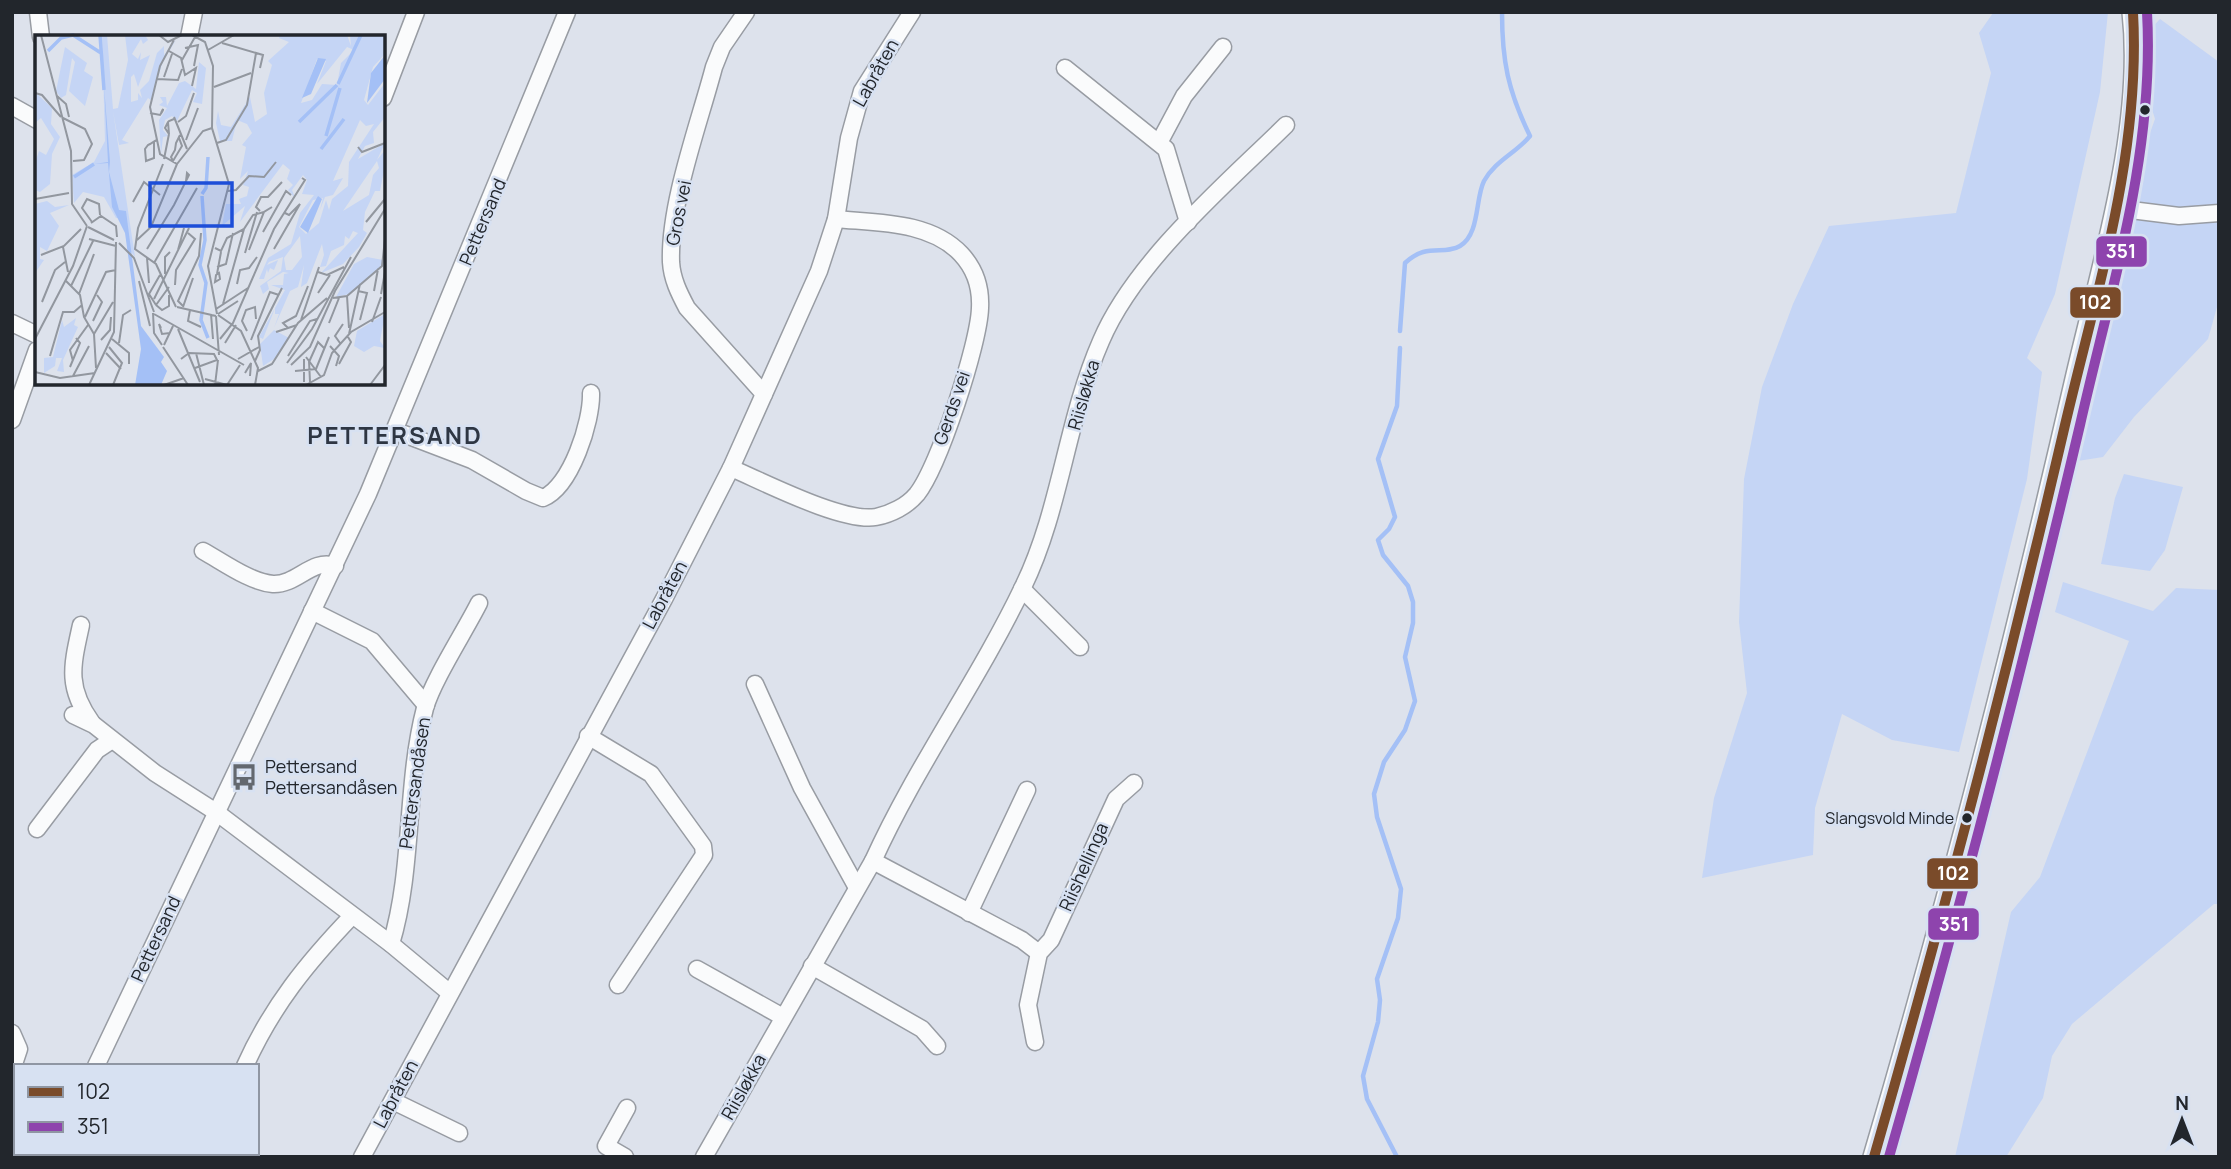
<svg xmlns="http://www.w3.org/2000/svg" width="2231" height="1169" viewBox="0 0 2231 1169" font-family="Manrope,sans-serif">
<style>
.green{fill:#c5d5f5}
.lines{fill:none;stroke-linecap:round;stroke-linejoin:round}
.stream{stroke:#a4c0f6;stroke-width:4.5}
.minor-casing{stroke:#989ca3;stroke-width:19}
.major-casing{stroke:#989ca3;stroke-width:24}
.minor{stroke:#fafbfc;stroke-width:16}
.major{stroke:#fafbfc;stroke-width:21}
.bus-1-casing{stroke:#d7e1f2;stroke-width:16}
.bus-2-casing{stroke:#d7e1f2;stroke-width:16}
.bus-1{stroke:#7a4b2a;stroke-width:10}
.bus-2{stroke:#8e44ad;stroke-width:10}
.bus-dot{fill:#22262c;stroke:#d7e1f2;stroke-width:2.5}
.labels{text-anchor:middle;stroke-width:5;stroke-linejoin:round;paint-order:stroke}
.bus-label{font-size:16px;fill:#22262c;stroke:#d7e1f2;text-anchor:end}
.street-label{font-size:18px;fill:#22262c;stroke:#d7e1f2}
.poi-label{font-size:18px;fill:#22262c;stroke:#d7e1f2;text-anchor:start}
.district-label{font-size:24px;font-weight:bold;letter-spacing:2px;fill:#2e3643;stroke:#d7e1f2}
.inset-river{fill:none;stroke:#a4c0f6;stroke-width:3.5}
.inset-road{fill:none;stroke:#92979f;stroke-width:2}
.view{fill:#1d4ed8;fill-opacity:0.15;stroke:#1d4ed8;stroke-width:3.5}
.inset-edge{fill:none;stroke:#22262c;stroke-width:3.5}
.line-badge{stroke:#d7e1f2;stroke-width:2.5}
.badge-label{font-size:19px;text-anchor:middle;font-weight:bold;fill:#fff}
</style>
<rect width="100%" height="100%" fill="#dde2ec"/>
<g class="green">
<path d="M 2108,12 L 2100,92 L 2055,294 L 2027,358 L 2042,372 L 2027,479 L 1959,752 L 1892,740 L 1842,714 L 1815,808 L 1813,855 L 1702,878 L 1714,798 L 1747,693 L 1739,622 L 1744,479 L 1762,387 L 1793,304 L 1829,226 L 1956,213 L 1991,73 L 1979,33 L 1993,13 Z"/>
<path d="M 2160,19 L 2219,62 L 2219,300 L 2208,339 L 2134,417 L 2103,457 L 2065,463 L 2132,183 L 2155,119 L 2147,93 L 2144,36 Z"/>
<path d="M 2124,474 L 2183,487 L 2165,550 L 2150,571 L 2101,564 L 2115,498 Z"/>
<path d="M 2063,582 L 2153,611 L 2176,588 L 2219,590 L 2219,904 L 2214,904 L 2072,1024 L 2052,1056 L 2043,1098 L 2006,1157 L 1955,1157 L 2011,912 L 2040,877 L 2129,641 L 2055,612 Z"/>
</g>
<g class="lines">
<g class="stream">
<path d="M 1400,331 L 1405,263 C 1427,242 1443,256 1460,246 C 1480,234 1475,199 1484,181 C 1495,161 1516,153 1530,136 C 1508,91 1502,61 1502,12"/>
<path d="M 1397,1157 L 1367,1099 L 1363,1076 L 1378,1022 L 1380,1000 L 1377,979 L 1398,918 L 1401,889 L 1377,817 L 1374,794 L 1384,762 L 1405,730 L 1415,701 L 1405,657 L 1413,623 L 1413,602 L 1408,586 L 1383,555 L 1378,540 L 1389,529 L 1395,517 L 1378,459 L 1397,406 L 1400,348"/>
</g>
<defs>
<g id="minor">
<path d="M 38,12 L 41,37"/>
<path d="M 746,12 L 722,47 L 714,67 C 699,124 669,204 671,262 C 672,279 679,293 687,308 L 764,394"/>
<path d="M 189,37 L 194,12"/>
<path d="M 1065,68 L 1166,149 L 1188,222"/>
<path d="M 383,98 L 416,12"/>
<path d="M 12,106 L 37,120"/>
<path d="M 1160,141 L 1184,96 L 1223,47"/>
<path d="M 2115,208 L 2179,216 L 2219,213"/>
<path d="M 12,323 L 37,335"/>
<path d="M 12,420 L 37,350"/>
<path d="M 396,431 L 472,460 L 526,491 L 543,498 C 571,487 592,421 591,393"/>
<path d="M 731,468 C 764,482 843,523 876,517 C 891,514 907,506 917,494 C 939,466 979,344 980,308 C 981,288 975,269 961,254 C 930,221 877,223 836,219"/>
<path d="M 203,551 C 223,562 250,582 273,584 C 297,585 312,558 335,566"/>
<path d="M 1022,589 L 1080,647"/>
<path d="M 312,611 L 372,641 L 426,705"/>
<path d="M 81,625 C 72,666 66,687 92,723"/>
<path d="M 755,684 L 802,788 L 856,886"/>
<path d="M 73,715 L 94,725 L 155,773 L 216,812 L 391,944 L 450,993"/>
<path d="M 588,736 L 651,774 L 703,846 L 704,855 L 618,985"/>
<path d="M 37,829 L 97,750 L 112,740"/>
<path d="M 873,861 L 1022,940 L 1039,953"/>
<path d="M 969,913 L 1027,790"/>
<path d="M 391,944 C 414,868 405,785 425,708 C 433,680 465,631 479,603"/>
<path d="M 812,966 L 922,1029 L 937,1046"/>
<path d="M 697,969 L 783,1017"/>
<path d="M 12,1033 L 19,1049 L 12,1070"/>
<path d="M 1035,1042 L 1028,1005 L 1039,953 L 1051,940 L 1116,799 L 1134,783"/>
<path d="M 96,1066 L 368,494 L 567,12"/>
<path d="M 245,1066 C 272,1006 307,963 352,916"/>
<path d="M 393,1101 L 459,1133"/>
<path d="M 53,1157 L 55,1153"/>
<path d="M 205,1157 L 206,1153"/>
<path d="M 362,1157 L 664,599 L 731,468 L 819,271 L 836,219 L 849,138 L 862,91 L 912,12"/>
<path d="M 625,1157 L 606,1146 L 627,1108"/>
<path d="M 704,1157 L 873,861 C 916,766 978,681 1023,587 C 1061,509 1066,421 1101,341 C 1135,261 1225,185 1286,125"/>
</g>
<path id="major" d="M 1874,1157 C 1950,900 2016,640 2076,379 C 2102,266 2146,127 2133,12"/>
</defs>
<use href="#minor" class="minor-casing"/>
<use href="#major" class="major-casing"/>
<use href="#minor" class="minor"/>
<use href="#major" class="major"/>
<defs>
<path id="bus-1" d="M 1874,1157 C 1944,914 2008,670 2065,425 C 2097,289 2141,153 2133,12"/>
<path id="bus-2" d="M 1889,1157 C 1959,914 2022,670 2080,425 C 2111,288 2155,153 2147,12"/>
</defs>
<use href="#bus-1" class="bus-1-casing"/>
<use href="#bus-2" class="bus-2-casing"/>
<use href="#bus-1" class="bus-1"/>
<use href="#bus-2" class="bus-2"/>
</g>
<defs>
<symbol id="bus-bare" viewBox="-9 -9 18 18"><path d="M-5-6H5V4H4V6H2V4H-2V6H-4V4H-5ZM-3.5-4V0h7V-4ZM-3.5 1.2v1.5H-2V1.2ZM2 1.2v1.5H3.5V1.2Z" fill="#63686f" stroke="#d7e1f2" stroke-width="2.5" paint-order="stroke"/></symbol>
</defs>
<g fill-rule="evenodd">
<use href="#bus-bare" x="225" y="758" width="38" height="38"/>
</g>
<g class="bus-dot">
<circle cx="2145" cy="110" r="6"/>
<circle cx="1967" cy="818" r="6"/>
</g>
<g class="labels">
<g class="bus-label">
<text x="1954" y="824">Slangsvold Minde</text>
</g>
<g class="street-label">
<text transform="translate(876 73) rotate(-61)" y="6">Labråten</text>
<text transform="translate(679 213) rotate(-79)" y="6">Gros vei</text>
<text transform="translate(483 222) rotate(-67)" y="6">Pettersand</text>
<text transform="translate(1084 395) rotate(-74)" y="6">Riisløkka</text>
<text transform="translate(952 408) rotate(-71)" y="6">Gerds vei</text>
<text transform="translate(665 595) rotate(-62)" y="6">Labråten</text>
<text transform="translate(415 783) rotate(-82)" y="6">Pettersandåsen</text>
<text transform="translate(1084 867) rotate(-66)" y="6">Riishellinga</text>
<text transform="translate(156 939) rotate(-65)" y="6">Pettersand</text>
<text transform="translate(744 1087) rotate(-61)" y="6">Riisløkka</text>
<text transform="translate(396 1094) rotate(-62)" y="6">Labråten</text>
</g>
<g class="poi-label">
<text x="265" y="773">Pettersand<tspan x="265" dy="21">Pettersandåsen</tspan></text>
</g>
<g class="district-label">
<text x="395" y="444">PETTERSAND</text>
</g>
</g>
<g transform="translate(35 35)">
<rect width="350" height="350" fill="#dde2ec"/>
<path d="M 67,0 L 72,0 L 78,74 L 83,73 L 93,25 L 90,0 L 110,0 L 113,5 L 108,9 L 106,4 L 97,19 L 103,24 L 106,17 L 105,25 L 115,20 L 103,52 L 99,39 L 96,42 L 96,67 L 103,65 L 103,58 L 107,63 L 105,55 L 114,46 L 122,18 L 129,11 L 129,20 L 141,5 L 128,26 L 116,65 L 113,63 L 87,105 L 94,108 L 84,110 L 78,76 L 100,222 L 94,214 L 90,183 L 81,183 L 69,162 L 48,157 L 39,168 L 37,140 L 59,127 L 70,106 ZM 245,0 L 312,0 L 316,11 L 315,0 L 350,0 L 350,19 L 338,32 L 329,65 L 333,70 L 350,48 L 350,82 L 338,97 L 339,108 L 330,111 L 323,124 L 350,108 L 342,125 L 350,115 L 350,130 L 345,156 L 340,156 L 330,177 L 328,195 L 332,198 L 324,212 L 308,229 L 286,238 L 323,198 L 318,196 L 314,204 L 310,201 L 309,210 L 296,216 L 291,231 L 285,232 L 289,220 L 287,209 L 272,248 L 266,252 L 269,230 L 263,252 L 255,256 L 239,293 L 244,279 L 240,279 L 240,273 L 228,304 L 224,302 L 250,255 L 236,250 L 248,250 L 249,239 L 254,238 L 248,237 L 232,247 L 234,254 L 228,259 L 225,251 L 246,236 L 248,222 L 234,227 L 232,230 L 243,225 L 239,235 L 235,233 L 233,238 L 232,234 L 229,244 L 224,244 L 233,223 L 256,209 L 265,178 L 279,160 L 267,159 L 272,145 L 268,140 L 257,155 L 260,163 L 253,155 L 258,150 L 252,144 L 255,135 L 248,129 L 205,187 L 210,171 L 187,191 L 191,169 L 206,169 L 204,164 L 212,161 L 214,152 L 208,150 L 213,136 L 205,144 L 211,112 L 207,110 L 217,98 L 212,89 L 202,85 L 197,106 L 185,106 L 181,88 L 183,76 L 186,90 L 196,92 L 215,62 L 220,87 L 232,79 L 229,58 L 237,30 L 233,26 L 254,7 L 244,3 ZM 312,12 L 319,15 L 306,28 L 302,50 L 287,49 L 277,65 L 266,68 L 282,24 L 291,26 L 282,49 ZM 325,85 L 331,91 L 339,89 L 314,127 L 313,151 L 297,164 L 294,175 L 291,165 L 284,188 L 271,199 L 264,192 L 278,165 L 288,163 L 285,175 L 290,162 L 298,160 L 308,143 L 298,146 ZM 342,126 L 344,133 L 338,140 L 334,160 L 308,176 ZM 265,201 L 267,222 L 257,235 L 251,235 L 249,223 ZM 30,12 L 52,28 L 49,36 L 58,42 L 50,71 L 34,56 L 40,27 L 37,23 L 31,60 L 26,63 L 21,56 ZM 164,27 L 171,33 L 167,69 L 158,67 L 162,58 L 157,55 L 142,86 L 137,81 L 130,85 L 128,95 L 133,101 L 128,102 L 126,119 L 124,85 L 132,73 L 124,70 L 128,67 L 125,62 L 131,62 L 132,71 L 144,48 L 150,46 L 161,54 ZM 1,58 L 17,73 L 16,89 L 25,102 L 17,119 L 15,149 L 5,157 L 0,155 L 0,128 L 4,116 L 11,120 L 19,104 L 6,83 L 0,88 ZM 12,166 L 20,172 L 34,170 L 15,178 L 24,191 L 12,216 L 5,212 L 5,224 L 9,225 L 0,238 L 0,169 ZM 332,222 L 348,225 L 346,231 L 314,259 L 301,262 L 319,229 ZM 350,279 L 345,306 L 350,313 L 339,311 L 329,317 L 319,311 L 322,296 ZM 41,283 L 39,290 L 43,292 L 28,325 L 29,337 L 22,336 L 27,323 L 21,323 L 20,331 L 9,338 L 9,323 L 18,322 L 27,285 L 29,292 ZM 239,295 L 254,303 L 239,324 L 228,331 L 225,309 Z" fill="#c5d5f5" fill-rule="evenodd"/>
<path d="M 350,20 L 350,44 L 332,68 L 336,38 ZM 283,23 L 291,24 L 276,59 L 267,63 ZM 69,51 L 75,127 L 74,137 L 84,175 L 91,176 L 106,291 L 129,322 L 126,327 L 132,336 L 126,350 L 100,350 L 106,314 L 90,198 L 77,172 L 73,128 L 59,129 L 73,127 ZM 283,161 L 287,164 L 273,198 L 265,192 Z" fill="#a4c0f6"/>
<path class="inset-river" d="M 65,0 L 69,55M 13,16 L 26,3 L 38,0 L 66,18M 303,49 L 326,0M 264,87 L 302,50M 291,101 L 305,53M 286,114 L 309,84M 39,142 L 59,129M 167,159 L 171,153 L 173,122M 167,161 L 170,205 L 165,230 L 171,248 L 166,285 L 173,303"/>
<path class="inset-road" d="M 6,0 L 36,116 L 37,169 L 52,191M 124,0 L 133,7 L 147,0M 157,0 L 170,7 L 178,31 L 177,93 L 194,149 L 173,231 L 182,279M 139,5 L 125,31 L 115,72 L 125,119 L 142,129 L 168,96 L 177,93M 187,8 L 228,20 L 225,33M 150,13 L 163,10 L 159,31M 173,15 L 199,0M 134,16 L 146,23 L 150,40 L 161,33 L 157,51M 147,25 L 160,2M 129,42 L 137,19M 122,44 L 143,45 L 147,34M 179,52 L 216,38M 0,58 L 7,60 L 26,82M 22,61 L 31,69 L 34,82M 115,78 L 125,80 L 127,77 L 128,75 L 128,74 L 126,78M 139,82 L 152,114M 28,83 L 50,94 L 57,109 L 49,125 L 38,126M 133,87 L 134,99 L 130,93 L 133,87 L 134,86 L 139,84M 143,87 L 151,81 L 159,58M 144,103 L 147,111 L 138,126 L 136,122 L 140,115 L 141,108 L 145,100M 151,105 L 163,73M 119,107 L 119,123 L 111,126 L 110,114 L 113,110 L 115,109 L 120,106 L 122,105M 182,108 L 191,105 L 212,70 L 221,18M 323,112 L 327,117 L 350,108M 129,124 L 134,99M 128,129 L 103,193 L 100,214 L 121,229 L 141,272M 193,156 L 201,155 L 214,141 L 229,142 L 241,127M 0,164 L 34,158M 98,167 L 109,147 L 125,160M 225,176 L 221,172 L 226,162 L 233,162 L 247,147M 57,187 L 47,173 L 52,164 L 64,169 L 65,180M 331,187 L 350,164M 56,188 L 66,181 L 81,191 L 82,202M 53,192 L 79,205M 228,197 L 251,156 L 256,160M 54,204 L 81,211M 102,205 L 116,192 L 142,129M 84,208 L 99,223 L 119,277M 28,212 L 33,237M 180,213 L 186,216 L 192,203 L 209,194M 112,214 L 139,170 L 154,140 L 152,138 L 151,146M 239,214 L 265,169 L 254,180 L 250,178M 143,215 L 149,193M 214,215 L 229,177 L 237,172M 210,218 L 222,177M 6,220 L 29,211 L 46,194M 112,223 L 114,248M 119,228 L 162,153M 182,232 L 191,229 L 198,198M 283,237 L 292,240 L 309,232M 184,238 L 185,244 L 180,247 L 181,240 ZM 130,239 L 130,222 L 135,217M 182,239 L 186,217M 31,246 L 45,260 L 49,282 L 59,299M 104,246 L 115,291M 202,249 L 205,235 L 214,233 L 222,222M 140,250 L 141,235 L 160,204 L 153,198M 36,251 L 58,206M 323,256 L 332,258 L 325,285M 339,256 L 343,234M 283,258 L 295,240M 44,259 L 59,219M 346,259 L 350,237M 312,261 L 314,293M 298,263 L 312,261 L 347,231 L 350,204M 119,264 L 154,193M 7,267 L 20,235 L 30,227M 188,269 L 209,194 L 218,180 L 229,177M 121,270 L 114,259 L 125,240M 121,270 L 127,275 L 134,271 L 134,260M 121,270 L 134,252M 148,271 L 143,266 L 164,221 L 166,198M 142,272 L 181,281M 148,272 L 158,243M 181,274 L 213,253M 155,275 L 153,286 L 166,292M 118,278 L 119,298 L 127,310M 119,279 L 209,330M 176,279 L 178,304M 183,279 L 203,266M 183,280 L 206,296 L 223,333 L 220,350M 181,281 L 184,320M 50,282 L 71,237 L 81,235M 266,285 L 284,232M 58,286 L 67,267 L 62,260M 337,287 L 346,262M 294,288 L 304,263M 126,293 L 124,289 L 127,299 L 135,298M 253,293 L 248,288 L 261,281 L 273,251M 143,294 L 165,347M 212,296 L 207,286 L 211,275 L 220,272 L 221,284M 241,297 L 262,290M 314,299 L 325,249M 0,304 L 38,231 L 52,191M 77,304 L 94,318 L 94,329M 185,304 L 198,288 L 239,194 L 270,145 L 267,143M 66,305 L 75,295 L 76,282M 216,305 L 235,257 L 244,260M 84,308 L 88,280 L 96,275M 190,308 L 201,290M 305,308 L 300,301 L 308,289M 129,310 L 138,291M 295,311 L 304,321 L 301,331M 74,312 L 87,328 L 78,350M 128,312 L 153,350M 71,318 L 86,334M 161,318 L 169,350M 15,321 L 28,277 L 39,277 L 47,270M 253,321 L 275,286 L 282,284M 271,322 L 286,342M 146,324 L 154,318 L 179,319 L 182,325 L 160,333M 203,324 L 224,312M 269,324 L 269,347M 38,326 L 35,315 L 53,290M 220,326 L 225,315 L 223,301 L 247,253M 274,326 L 275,347M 274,327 L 283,307 L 290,314M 252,328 L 277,294 L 316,222M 304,329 L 316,307 L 313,302M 256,330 L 275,312 L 300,256 L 350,174M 35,332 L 45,308 L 41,303M 61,333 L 59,299 L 78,267M 223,336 L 237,329 L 263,288 L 292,263M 260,336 L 281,334 L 294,302M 0,337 L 25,343 L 60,338M 210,338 L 216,328 L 215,341M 38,341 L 54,311M 170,344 L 192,350M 54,350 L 79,297 L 81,207M 129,350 L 149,343M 180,350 L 183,325M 192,350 L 205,330M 271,350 L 289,340 L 297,318 L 316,297 L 350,277M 335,350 L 350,330"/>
<path class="view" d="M 115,148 L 197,148 L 197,191 L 115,191 Z"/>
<rect width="350" height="350" class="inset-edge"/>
</g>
<g class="line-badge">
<rect x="2095" y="235" width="53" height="33" rx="7" fill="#8e44ad"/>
<rect x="2069" y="286" width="53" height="33" rx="7" fill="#7a4b2a"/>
<rect x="1926" y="857" width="53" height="33" rx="7" fill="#7a4b2a"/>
<rect x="1927" y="907" width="53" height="34" rx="7" fill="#8e44ad"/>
</g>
<g class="badge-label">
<text x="2121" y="258">351</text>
<text x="2095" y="309">102</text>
<text x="1953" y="880">102</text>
<text x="1954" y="931">351</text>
</g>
<rect width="2231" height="1169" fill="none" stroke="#22262c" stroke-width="28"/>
<rect x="14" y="1064" width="245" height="91" fill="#d7e1f2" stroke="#8f96a3" stroke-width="2"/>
<rect x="28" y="1087" width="35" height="10" fill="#7a4b2a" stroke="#8f96a3" stroke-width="2"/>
<text x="77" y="1099" font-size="21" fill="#22262c">102</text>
<rect x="28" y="1122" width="35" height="10" fill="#8e44ad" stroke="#8f96a3" stroke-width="2"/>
<text x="77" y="1134" font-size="21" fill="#22262c">351</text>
<g transform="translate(2182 1120)" stroke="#d7e1f2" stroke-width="5" paint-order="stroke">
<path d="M0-5L12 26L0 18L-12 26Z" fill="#22262c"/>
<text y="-10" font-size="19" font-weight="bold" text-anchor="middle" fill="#22262c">N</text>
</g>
</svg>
